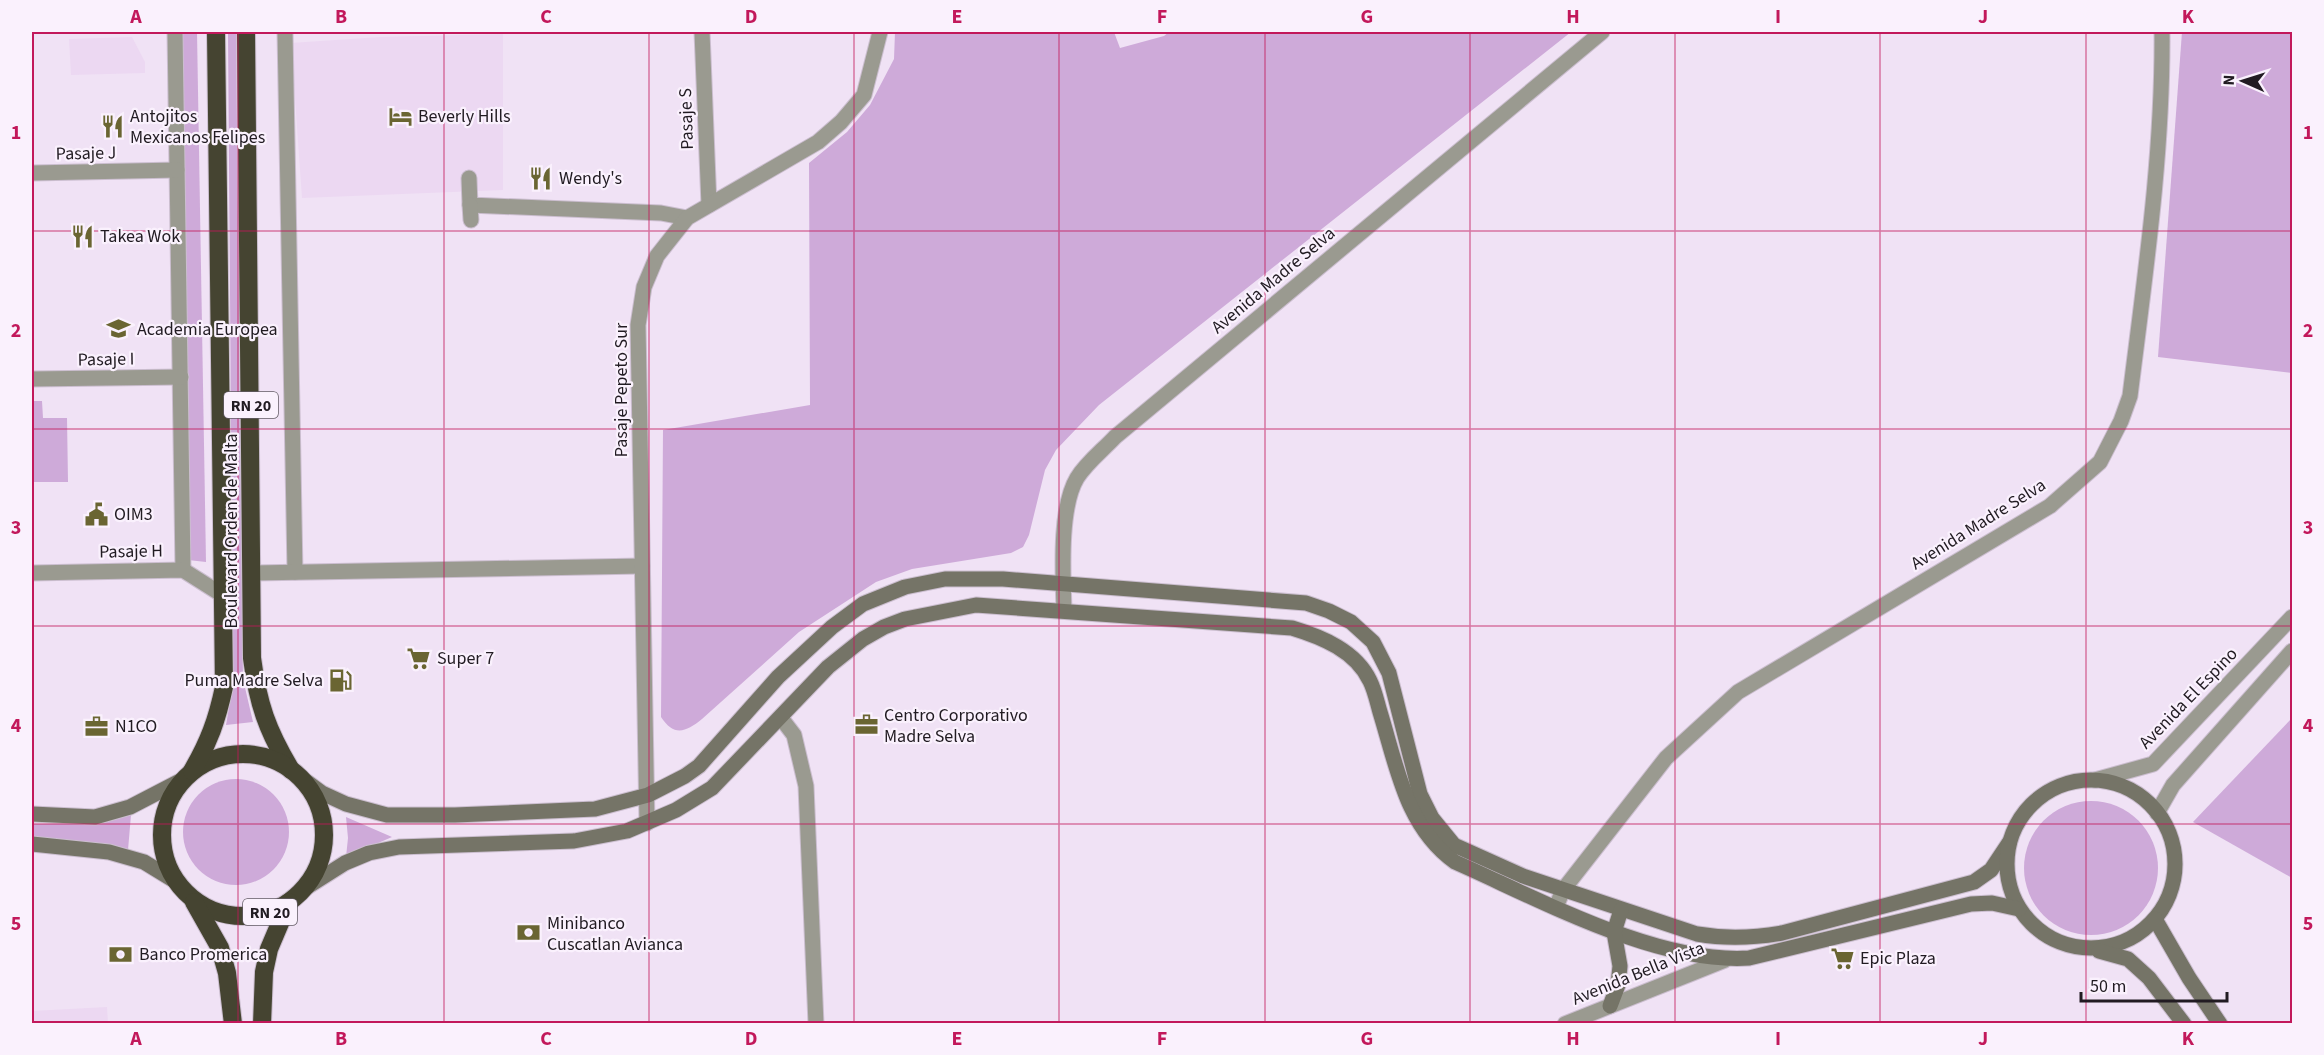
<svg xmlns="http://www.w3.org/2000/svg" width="2324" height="1055" viewBox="0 0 2324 1055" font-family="'Source Sans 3',sans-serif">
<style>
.built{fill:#ecd8f2}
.green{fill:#ceaad9}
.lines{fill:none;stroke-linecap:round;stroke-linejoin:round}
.street-casing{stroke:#cbbecf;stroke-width:17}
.secondary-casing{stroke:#cbbecf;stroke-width:17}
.highway-casing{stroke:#cbbecf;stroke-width:20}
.street{stroke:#9a9a90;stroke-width:15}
.secondary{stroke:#757467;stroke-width:15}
.highway{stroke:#454431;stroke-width:18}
.grid{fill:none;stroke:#c2185b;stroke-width:1.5;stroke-opacity:0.55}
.labels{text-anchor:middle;stroke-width:4.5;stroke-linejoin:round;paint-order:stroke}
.shield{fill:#faf1fd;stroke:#625b64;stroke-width:1.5}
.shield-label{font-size:16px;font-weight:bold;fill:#211b22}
.poi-label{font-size:18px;fill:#211b22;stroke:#faf1fd;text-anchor:start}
.street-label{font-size:18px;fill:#211b22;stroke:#faf1fd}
.neatline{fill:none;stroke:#c2185b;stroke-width:2}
.grid-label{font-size:20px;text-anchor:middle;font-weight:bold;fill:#c2185b}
</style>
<rect width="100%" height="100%" fill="#f0e2f5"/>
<g class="built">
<path d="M 503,34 L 503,190 L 302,198 L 291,43 L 381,37 Z"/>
<path d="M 132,37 L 145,62 L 145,73 L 71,75 L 69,39 Z"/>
<path d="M 107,1007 L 108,1023 L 32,1023 L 32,1011 Z"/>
</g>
<g class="green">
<path d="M 179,32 L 197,32 L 206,562 L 188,560 Z"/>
<path d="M 228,32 L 236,32 L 243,679 L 253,722 L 226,725 L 233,684 Z"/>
<path d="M 895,32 L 1114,32 L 1120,48 L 1164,36 L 1169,32 L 1571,32 L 1099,405 L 1056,450 L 1045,470 L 1029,535 L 1023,547 L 1011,553 L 912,569 L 876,582 L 799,632 L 702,719 C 686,732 674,737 661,717 L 663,430 L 810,405 L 809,163 L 847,132 L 870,105 L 894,59 Z"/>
<path d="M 2182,32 L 2292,32 L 2292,373 L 2158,357 Z"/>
<path d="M 32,401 L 42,401 L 43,418 L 67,418 L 68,482 L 32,482 Z"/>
<path d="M 2292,718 L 2292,878 L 2193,822 Z"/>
<circle cx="236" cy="832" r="53"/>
<circle cx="2091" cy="868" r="67"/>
<path d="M 131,815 L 128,850 L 32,838 L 32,824 L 99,824 Z"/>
<path d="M 346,817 L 392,837 L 346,857 L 348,838 Z"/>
</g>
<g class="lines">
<defs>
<g id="street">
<path d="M 175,32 L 183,570"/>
<path d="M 285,32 L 295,572"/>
<path d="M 702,32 L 709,205"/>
<path d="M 32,173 L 177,170"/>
<path d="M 469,178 L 470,205 L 661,213 L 687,218"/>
<path d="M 470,205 L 471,220"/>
<path d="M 32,379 L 181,377"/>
<path d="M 32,573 L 183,570 L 224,596"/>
<path d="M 253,573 L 642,566"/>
<path d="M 1064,610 C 1063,574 1059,508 1077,478 C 1087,462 1103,450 1115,437 L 1602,32"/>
<path d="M 781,718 L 794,735 L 806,786 L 816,1024"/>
<path d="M 2095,780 L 2153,764 L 2292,617"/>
<path d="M 2157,813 L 2173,785 L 2292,651"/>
<path d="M 647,823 L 638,325 L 644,287 L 657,256 L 687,218 L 818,142 L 841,122 L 864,95 L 880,32"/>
<path d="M 1556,907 L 1563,890 L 1666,758 L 1738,692 L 2050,506 L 2100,462 L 2121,421 L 2130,396 C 2145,275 2163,154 2162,32"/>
<path d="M 1565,1024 L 1725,960"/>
</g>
<g id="secondary">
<path d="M 299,776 L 322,793 L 346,804 L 387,815 L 455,815 L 595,809 L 648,795 L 685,776 L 699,766 L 778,677 L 832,627 L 863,604 L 905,587 L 945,579 L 1003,579 L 1306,603 L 1329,611 L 1351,622 L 1373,642 L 1389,673 L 1420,794 L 1432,818 L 1454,845 L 1523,876 L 1697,934 C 1726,939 1753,938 1782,933 L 1974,882 L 1991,870 L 2009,843"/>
<circle cx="2091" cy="864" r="84"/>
<path d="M 32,814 L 95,817 L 130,807 L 182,780"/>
<path d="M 32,844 L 109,852 L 144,862 L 175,881"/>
<path d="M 304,889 L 345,863 L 369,853 L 399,847 L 574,841 L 627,831 L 676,810 L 712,788 L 828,667 L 863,639 L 884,627 L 905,619 L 976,605 L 1292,628 C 1322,637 1356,651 1370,681 C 1375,691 1377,702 1380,712 C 1397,767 1406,827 1455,862 C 1539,899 1656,964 1749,958 L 1971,904 L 1992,903 L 2019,909"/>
<path d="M 2155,919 L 2189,978 L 2220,1024"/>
<path d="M 2099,951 L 2128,959 L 2149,978 L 2184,1024"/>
<path d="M 1610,1006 L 1618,985 L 1620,966 L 1614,932 L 1621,910"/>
</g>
<g id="highway">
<path d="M 246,32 L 252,658 C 258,704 267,730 291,770"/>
<circle cx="243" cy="835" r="81"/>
<path d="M 192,771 C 209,742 217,720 224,687 L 216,32"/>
<path d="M 194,902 L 220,948 L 227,973 L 233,1024"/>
<path d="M 262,1024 L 264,972 L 269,949 L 289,902"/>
</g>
</defs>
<use href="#street" class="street-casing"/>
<use href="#secondary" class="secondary-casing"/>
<use href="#highway" class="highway-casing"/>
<use href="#street" class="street"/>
<use href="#secondary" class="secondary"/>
<use href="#highway" class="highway"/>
</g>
<path class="grid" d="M 238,32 L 238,1024M 444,32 L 444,1024M 649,32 L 649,1024M 854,32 L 854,1024M 1059,32 L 1059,1024M 1265,32 L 1265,1024M 1470,32 L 1470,1024M 1675,32 L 1675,1024M 1880,32 L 1880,1024M 2086,32 L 2086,1024M 32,231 L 2292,231M 32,429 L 2292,429M 32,626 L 2292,626M 32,824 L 2292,824"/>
<defs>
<symbol id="hotel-bare" viewBox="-9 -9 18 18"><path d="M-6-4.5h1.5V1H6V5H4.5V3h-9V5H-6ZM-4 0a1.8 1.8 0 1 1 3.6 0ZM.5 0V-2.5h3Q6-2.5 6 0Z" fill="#6a6532" stroke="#faf1fd" stroke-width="2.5" paint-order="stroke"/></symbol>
<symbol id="restaurant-bare" viewBox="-9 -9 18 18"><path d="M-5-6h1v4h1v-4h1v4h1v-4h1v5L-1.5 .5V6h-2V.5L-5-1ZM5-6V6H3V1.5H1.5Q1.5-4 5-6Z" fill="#6a6532" stroke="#faf1fd" stroke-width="2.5" paint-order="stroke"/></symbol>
<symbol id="school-bare" viewBox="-9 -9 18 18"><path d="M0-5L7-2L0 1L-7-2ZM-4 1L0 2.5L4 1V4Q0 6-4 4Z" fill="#6a6532" stroke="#faf1fd" stroke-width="2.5" paint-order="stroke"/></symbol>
<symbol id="civic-bare" viewBox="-9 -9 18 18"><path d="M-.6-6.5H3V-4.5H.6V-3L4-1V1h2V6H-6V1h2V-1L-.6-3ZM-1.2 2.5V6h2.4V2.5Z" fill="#6a6532" stroke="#faf1fd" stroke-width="2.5" paint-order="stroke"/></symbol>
<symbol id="supermarket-bare" viewBox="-9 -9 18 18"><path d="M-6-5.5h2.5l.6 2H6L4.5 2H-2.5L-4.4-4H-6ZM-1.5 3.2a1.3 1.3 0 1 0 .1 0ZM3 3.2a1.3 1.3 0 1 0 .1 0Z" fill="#6a6532" stroke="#faf1fd" stroke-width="2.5" paint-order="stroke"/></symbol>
<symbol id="fuel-bare" viewBox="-9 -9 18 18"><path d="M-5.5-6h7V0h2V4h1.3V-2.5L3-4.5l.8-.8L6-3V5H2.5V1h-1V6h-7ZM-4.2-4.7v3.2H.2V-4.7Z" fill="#6a6532" stroke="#faf1fd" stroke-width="2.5" paint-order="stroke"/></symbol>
<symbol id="office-bare" viewBox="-9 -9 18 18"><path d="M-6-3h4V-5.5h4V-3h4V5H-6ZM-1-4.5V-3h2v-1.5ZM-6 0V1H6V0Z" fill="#6a6532" stroke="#faf1fd" stroke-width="2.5" paint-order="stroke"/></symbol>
<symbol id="bank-bare" viewBox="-9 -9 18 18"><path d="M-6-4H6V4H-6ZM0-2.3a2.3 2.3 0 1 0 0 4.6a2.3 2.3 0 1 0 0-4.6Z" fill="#6a6532" stroke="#faf1fd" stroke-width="2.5" paint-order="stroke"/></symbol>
</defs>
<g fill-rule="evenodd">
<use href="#hotel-bare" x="384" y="100" width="33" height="33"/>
<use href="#restaurant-bare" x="96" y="110" width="33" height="33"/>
<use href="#restaurant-bare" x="524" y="162" width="33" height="33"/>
<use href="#restaurant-bare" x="66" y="220" width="33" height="33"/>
<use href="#school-bare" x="102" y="312" width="33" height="33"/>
<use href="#civic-bare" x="80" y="498" width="33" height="33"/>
<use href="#supermarket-bare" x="402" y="642" width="33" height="33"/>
<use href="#fuel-bare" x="324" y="664" width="33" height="33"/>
<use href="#office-bare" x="850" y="708" width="33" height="33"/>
<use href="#office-bare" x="80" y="710" width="33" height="33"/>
<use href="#bank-bare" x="512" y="916" width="33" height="33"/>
<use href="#bank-bare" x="104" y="938" width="33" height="33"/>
<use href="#supermarket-bare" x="1826" y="942" width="33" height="33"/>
</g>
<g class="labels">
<g class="shield">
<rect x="224" y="392" width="54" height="26" rx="4.5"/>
<rect x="243" y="899" width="54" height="26" rx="4.5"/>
</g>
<g class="shield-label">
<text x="251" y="411">RN 20</text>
<text x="270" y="918">RN 20</text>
</g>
<g class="poi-label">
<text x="130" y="122">Antojitos<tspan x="130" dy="21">Mexicanos Felipes</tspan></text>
<text x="418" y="122">Beverly Hills</text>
<text x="559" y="184">Wendy's</text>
<text x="100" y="242">Takea Wok</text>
<text x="137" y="335">Academia Europea</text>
<text x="114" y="520">OIM3</text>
<text x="437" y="664">Super 7</text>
<text x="323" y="686" text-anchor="end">Puma Madre Selva</text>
<text x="884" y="721">Centro Corporativo<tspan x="884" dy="21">Madre Selva</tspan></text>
<text x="115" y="732">N1CO</text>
<text x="547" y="929">Minibanco<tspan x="547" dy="21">Cuscatlan Avianca</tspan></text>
<text x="139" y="960">Banco Promerica</text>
<text x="1860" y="964">Epic Plaza</text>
</g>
<g class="street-label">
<text transform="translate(686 119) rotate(-92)" y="6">Pasaje S</text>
<text transform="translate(86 153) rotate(-1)" y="6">Pasaje J</text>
<text transform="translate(1273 280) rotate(-40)" y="6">Avenida Madre Selva</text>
<text transform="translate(106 359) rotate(-1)" y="6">Pasaje I</text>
<text transform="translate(621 390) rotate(-90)" y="6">Pasaje Pepeto Sur</text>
<text transform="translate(1978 524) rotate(-32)" y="6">Avenida Madre Selva</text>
<text transform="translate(231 531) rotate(-90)" y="6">Boulevard Orden de Malta</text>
<text transform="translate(131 551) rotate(-1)" y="6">Pasaje H</text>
<text transform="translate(2188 698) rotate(-46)" y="6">Avenida El Espino</text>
<text transform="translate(1638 973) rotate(-22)" y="6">Avenida Bella Vista</text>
</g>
</g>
<rect width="2324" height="1055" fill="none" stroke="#faf1fd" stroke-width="66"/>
<g transform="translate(2243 81) rotate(273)" stroke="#faf1fd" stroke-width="4.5" paint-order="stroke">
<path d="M0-4.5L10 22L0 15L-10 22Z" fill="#211b22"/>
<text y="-9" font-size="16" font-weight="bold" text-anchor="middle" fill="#211b22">N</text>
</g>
<path d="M2081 992v9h146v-9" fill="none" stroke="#211b22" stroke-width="3"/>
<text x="2090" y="992" font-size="18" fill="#211b22" stroke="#faf1fd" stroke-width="4.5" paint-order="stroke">50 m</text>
<rect x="33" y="33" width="2258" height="989" class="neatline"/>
<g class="grid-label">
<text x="136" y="23">A</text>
<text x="341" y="23">B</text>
<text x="546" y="23">C</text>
<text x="751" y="23">D</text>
<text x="957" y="23">E</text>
<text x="1162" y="23">F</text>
<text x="1367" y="23">G</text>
<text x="1573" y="23">H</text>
<text x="1778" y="23">I</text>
<text x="1983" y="23">J</text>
<text x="2188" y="23">K</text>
<text x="16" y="139">1</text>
<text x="2308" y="139">1</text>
<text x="16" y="337">2</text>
<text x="2308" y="337">2</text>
<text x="16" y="534">3</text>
<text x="2308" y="534">3</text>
<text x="16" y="732">4</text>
<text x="2308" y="732">4</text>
<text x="16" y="930">5</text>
<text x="2308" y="930">5</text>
<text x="136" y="1045">A</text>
<text x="341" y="1045">B</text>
<text x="546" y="1045">C</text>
<text x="751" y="1045">D</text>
<text x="957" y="1045">E</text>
<text x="1162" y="1045">F</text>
<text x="1367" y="1045">G</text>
<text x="1573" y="1045">H</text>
<text x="1778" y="1045">I</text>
<text x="1983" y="1045">J</text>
<text x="2188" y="1045">K</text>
</g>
</svg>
